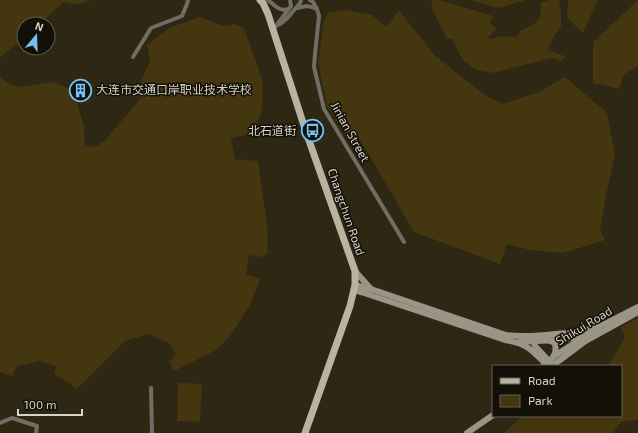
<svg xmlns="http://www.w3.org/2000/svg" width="638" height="433" viewBox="0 0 638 433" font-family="'Exo 2','Noto Sans SC',sans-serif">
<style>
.green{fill:#44360f}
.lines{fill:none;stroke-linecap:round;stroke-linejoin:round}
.street{stroke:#716d64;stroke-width:4}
.secondary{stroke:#9a9586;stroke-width:6}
.primary{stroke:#bbb3a0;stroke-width:7}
.labels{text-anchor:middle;stroke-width:3;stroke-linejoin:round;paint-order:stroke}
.poi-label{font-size:12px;fill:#d7d3c7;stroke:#131008;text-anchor:start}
.street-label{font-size:12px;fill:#d7d3c7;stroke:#131008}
</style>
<rect width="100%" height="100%" fill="#2e2714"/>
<g class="green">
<path d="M 0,0 L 92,0 C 82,3 74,6 64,2 L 39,24 L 24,24 L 24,37 L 0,58 Z"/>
<path d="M 433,0 L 440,0 L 493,16 L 490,20 L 491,24 L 497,29 L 487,38 L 492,39 L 500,36 L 517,37 L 520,31 L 534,24 L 540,17 L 541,2 L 550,0 L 559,0 L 561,15 L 561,27 L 554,36 L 548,50 L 567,57 L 560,61 L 552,58 L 492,73 L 476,70 L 462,59 L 452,39 L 447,39 L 431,7 Z"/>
<path d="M 470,0 L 526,0 L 499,8 Z"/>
<path d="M 568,0 L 598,0 L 596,3 L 583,33 L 567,18 Z"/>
<path d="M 638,0 L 638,66 L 624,74 L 619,89 L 593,83 L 593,42 Z"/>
<path d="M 347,10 L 372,15 L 386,27 L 399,10 L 434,55 L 486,96 L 503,104 L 539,92 L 565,77 L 607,113 L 615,154 L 605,201 L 600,230 L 605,240 L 563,253 L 530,250 L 507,244 L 500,264 L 414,232 L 355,131 L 346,135 L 327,106 L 318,63 L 324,21 L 329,12 Z"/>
<path d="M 200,17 L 223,26 L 234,24 L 244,28 L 263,82 L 262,109 L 254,133 L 231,138 L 235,159 L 258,161 L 267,225 L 268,253 L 263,257 L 249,255 L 246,274 L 260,279 L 250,305 L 230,336 L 216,350 L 174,371 L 169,362 L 176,354 L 169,343 L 148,334 L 125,341 L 77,389 L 54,373 L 56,366 L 40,361 L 17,366 L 12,376 L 0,372 L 0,76 L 7,83 L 20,87 L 54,82 L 68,88 L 75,96 L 84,126 L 85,147 L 97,146 L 106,139 L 141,98 L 141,82 L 150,60 L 147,45 L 171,27 Z"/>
<path d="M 638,318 L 638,419 L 621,422 L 613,433 L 504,433 L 522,416 L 621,416 L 621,366 L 608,366 L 625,338 L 621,327 Z"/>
<path d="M 178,383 L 202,384 L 200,422 L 177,421 Z"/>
</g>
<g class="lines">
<g class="street">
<path d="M 268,0 C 274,5 280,12 288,9"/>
<path d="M 310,0 L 313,2 L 317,9 L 319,16 L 315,54 L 314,67 L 324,109 L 404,242"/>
<path d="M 298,8 C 305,5 310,6 317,9"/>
<path d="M 276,26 C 286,22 293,11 300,3 L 301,0"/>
<path d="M 276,26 L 291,6 L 290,0"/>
<path d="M 133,57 L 151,28 L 182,16 L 187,4 L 188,0"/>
<path d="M 151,388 L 152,433"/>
<path d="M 0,423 L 12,418 L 37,426 L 36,433"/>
</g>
<g class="secondary">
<path d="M 355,271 L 371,289"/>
<path d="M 355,285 L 371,289 L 506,335 C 522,337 538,336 555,334 C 571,333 586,331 601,326"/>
<path d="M 354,290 L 361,292 L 505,340 C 529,344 531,350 548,366"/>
<path d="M 535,341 L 534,343 L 535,346 L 552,364"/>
<path d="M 550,341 L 555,343 C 556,349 556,352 553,357"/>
<path d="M 519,342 L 555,340 L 582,337"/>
<path d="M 543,366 L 556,355 L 601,326 L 638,307"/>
<path d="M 552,366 L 584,342 L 638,312"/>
<path d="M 467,433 L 493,415"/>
</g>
<path class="primary" d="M 260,0 L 263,3 L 268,14 L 306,132 L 355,271 L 355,285 L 350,306 L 305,433"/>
</g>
<defs>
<symbol id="building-ring" viewBox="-11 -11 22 22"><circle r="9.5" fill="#131008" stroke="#72c1f5" stroke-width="1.5"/><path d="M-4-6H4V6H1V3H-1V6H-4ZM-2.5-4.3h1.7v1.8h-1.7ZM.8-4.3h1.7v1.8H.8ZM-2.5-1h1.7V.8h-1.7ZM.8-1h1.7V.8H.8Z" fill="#72c1f5"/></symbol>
<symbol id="bus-ring" viewBox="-11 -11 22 22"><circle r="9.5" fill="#131008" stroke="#72c1f5" stroke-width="1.5"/><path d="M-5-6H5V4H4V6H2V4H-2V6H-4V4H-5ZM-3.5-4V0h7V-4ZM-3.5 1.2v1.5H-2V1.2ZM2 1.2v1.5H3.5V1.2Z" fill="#72c1f5"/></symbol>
</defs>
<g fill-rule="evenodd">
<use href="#building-ring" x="68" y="78" width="25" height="25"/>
<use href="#bus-ring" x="300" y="118" width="25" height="25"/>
</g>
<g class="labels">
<g class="poi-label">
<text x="96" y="94">大连市交通口岸职业技术学校</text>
<text x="296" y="135" text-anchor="end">北石道街</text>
</g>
<g class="street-label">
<text transform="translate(350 132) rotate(61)" y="4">Jinian Street</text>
<text transform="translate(346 212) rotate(71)" y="4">Changchun Road</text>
<text transform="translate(584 326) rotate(-31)" y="4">Shikui Road</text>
</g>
</g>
<rect x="492" y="365" width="130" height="52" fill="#131008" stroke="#615e54"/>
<rect x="500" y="378" width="20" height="6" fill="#bbb3a0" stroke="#615e54"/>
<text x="528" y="385" font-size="12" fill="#d7d3c7">Road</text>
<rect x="500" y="395" width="20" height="12" fill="#44360f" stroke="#615e54"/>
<text x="528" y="405" font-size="12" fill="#d7d3c7">Park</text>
<g transform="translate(36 36) rotate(19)"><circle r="19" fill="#131008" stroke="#615e54"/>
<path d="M0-3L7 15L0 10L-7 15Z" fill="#72c1f5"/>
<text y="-6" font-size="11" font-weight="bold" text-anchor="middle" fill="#d7d3c7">N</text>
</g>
<path d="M18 409v6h64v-6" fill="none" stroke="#d7d3c7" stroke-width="2"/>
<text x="24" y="409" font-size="12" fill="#d7d3c7" stroke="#131008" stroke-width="3" paint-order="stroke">100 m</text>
</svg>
